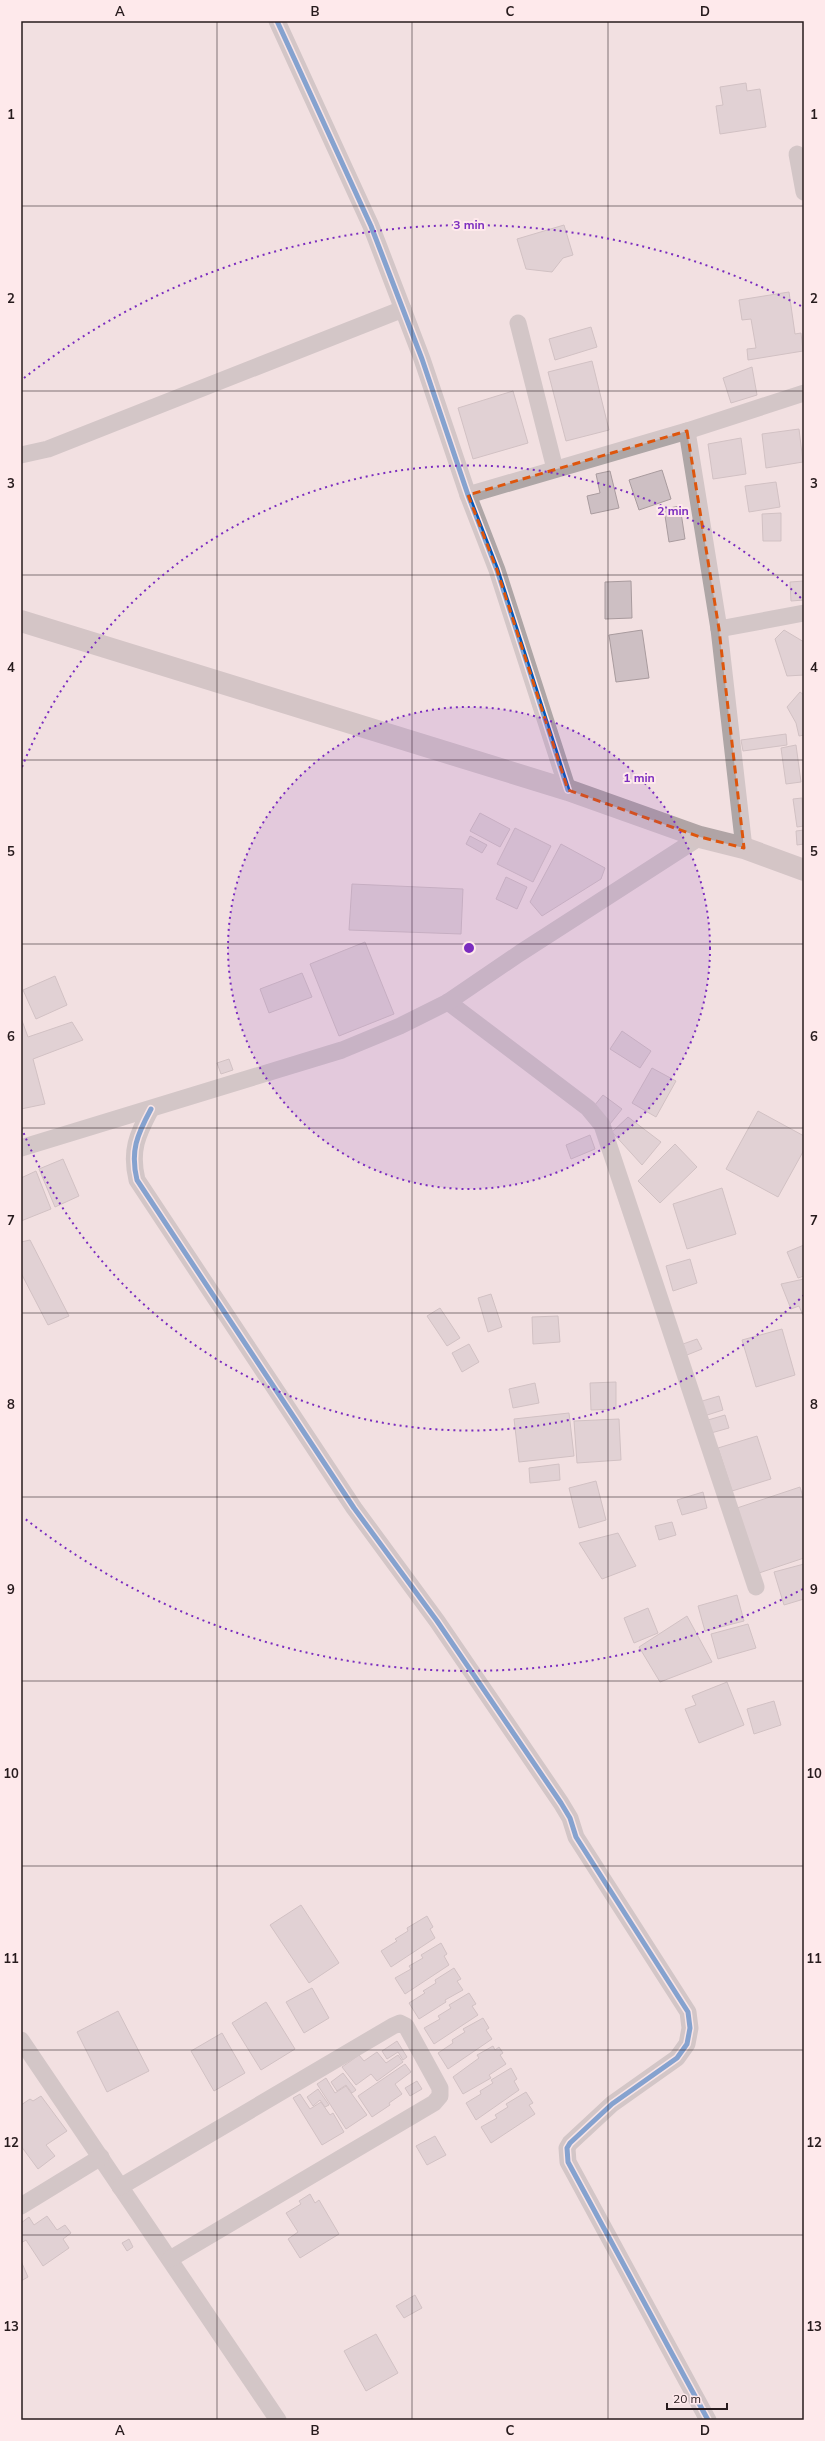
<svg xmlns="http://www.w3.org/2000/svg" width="825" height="2441" viewBox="0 0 825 2441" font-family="Mulish,sans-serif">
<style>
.building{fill:#cdbfc3;stroke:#a99b9e}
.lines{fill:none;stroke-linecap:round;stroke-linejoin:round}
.street{stroke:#aea6a6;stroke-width:17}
.secondary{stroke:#b0a4a5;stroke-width:22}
.cycleway-casing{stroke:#fee9eb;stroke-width:8}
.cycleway{stroke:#0057b8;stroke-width:5}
.marked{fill:none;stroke:#de560d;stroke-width:3;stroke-dasharray:8 5;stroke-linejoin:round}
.grid{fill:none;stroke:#271b1d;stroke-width:1;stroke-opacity:0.55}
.ring{fill:none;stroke:#7b2cbf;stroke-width:2;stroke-dasharray:2 4}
.centre{fill:#7b2cbf;stroke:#fee9eb;stroke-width:2}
.ring-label{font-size:12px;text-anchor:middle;font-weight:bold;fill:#7b2cbf;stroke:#fee9eb;stroke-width:4;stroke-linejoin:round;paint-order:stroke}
.neatline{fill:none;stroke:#271b1d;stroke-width:1.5}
.grid-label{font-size:13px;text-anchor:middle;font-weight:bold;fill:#271b1d}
</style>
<rect width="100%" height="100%" fill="#f2e0e1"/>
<g class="building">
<path d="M 746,83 L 747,91 L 760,89 L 766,127 L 720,134 L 716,106 L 723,105 L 720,87 Z"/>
<path d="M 564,225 L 573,255 L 563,258 L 552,272 L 526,269 L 517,239 Z"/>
<path d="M 789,292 L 795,334 L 801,333 L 803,351 L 748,360 L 747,349 L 756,348 L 751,319 L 742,320 L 739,300 Z"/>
<path d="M 591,327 L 597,347 L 555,360 L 549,339 Z"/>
<path d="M 592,361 L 609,430 L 566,441 L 548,372 Z"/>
<path d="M 752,367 L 757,395 L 731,403 L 723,378 Z"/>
<path d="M 513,391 L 528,443 L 473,459 L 458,408 Z"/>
<path d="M 799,429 L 803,462 L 766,468 L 762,434 Z"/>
<path d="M 741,438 L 746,474 L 713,479 L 708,444 Z"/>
<path d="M 662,470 L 671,499 L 639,510 L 629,480 Z"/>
<path d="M 610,471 L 619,508 L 591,514 L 587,496 L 600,493 L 596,474 Z"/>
<path d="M 776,482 L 780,507 L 749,512 L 745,486 Z"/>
<path d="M 680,506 L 685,539 L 669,542 L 664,509 Z"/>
<path d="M 781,513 L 781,541 L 763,541 L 762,514 Z"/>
<path d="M 631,581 L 632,618 L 605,619 L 605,582 Z"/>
<path d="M 804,581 L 804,600 L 791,601 L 790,582 Z"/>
<path d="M 642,630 L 649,678 L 616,682 L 609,635 Z"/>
<path d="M 784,630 L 804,642 L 804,675 L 787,676 L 775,639 Z"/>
<path d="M 800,692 L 804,695 L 804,735 L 799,736 L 796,723 L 787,707 Z"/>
<path d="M 786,734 L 787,745 L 743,751 L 741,740 Z"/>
<path d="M 796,745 L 801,782 L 786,784 L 781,748 Z"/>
<path d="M 802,798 L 804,826 L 797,827 L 793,799 Z"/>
<path d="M 480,813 L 510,829 L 500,847 L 470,831 Z"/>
<path d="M 515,828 L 551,846 L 533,882 L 497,864 Z"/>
<path d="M 804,830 L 804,844 L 797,845 L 796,831 Z"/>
<path d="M 470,836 L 487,845 L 482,853 L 466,844 Z"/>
<path d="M 561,844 L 605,868 L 601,879 L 542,916 L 530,902 Z"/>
<path d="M 506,877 L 527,887 L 517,909 L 496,899 Z"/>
<path d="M 352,884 L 463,889 L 461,934 L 349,930 Z"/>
<path d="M 365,942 L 394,1014 L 339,1036 L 310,964 Z"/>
<path d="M 302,973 L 312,997 L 269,1013 L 260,989 Z"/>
<path d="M 55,976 L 67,1005 L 36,1019 L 23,990 Z"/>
<path d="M 21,1018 L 28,1037 L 72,1022 L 83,1040 L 33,1059 L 45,1104 L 21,1109 Z"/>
<path d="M 622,1031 L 651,1051 L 640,1068 L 610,1049 Z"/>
<path d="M 229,1059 L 233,1070 L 221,1074 L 217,1063 Z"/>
<path d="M 652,1068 L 676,1081 L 656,1117 L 632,1103 Z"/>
<path d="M 603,1095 L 622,1109 L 610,1124 L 594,1106 Z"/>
<path d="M 758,1111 L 804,1136 L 804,1150 L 778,1197 L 726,1169 Z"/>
<path d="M 628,1117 L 661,1142 L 642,1165 L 612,1132 Z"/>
<path d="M 590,1135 L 595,1149 L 571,1159 L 566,1145 Z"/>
<path d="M 675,1144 L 697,1167 L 660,1203 L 638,1181 Z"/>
<path d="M 63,1159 L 79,1196 L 55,1207 L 39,1169 Z"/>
<path d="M 36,1171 L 51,1209 L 21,1221 L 21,1178 Z"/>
<path d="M 722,1188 L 736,1234 L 687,1249 L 673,1204 Z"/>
<path d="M 30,1240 L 69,1316 L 48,1325 L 21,1273 L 21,1242 Z"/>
<path d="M 804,1245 L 804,1276 L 798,1278 L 787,1252 Z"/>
<path d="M 690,1259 L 697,1283 L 673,1291 L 666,1266 Z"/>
<path d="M 804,1279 L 804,1314 L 803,1315 L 799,1306 L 791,1309 L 781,1284 Z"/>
<path d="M 491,1294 L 502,1327 L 488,1332 L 478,1298 Z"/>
<path d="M 440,1308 L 460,1338 L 447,1346 L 427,1316 Z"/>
<path d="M 558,1316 L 560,1342 L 533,1344 L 532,1317 Z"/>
<path d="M 782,1329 L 795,1375 L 756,1387 L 742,1340 Z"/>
<path d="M 697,1339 L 702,1349 L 687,1355 L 683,1344 Z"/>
<path d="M 469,1344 L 479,1362 L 462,1372 L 452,1353 Z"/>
<path d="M 616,1382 L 616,1409 L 591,1410 L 590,1383 Z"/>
<path d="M 535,1383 L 539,1403 L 513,1408 L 509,1389 Z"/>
<path d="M 719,1396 L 723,1410 L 704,1416 L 699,1402 Z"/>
<path d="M 569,1413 L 574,1456 L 519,1462 L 514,1419 Z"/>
<path d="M 725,1415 L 729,1428 L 711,1433 L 708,1420 Z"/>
<path d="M 619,1419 L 621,1460 L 577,1463 L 574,1421 Z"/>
<path d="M 757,1436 L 771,1479 L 732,1491 L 718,1448 Z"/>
<path d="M 559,1464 L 560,1480 L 530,1483 L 529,1468 Z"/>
<path d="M 596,1481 L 606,1520 L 579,1528 L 569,1488 Z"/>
<path d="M 800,1487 L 804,1500 L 804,1558 L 759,1573 L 737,1508 Z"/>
<path d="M 703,1492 L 707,1508 L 682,1515 L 677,1500 Z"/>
<path d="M 672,1522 L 676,1535 L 659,1540 L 655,1526 Z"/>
<path d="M 618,1533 L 636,1566 L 602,1579 L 579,1543 Z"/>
<path d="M 804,1564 L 804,1599 L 784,1605 L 774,1572 Z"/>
<path d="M 737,1595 L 744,1621 L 705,1631 L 698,1606 Z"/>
<path d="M 648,1608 L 658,1633 L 634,1643 L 624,1618 Z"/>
<path d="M 687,1616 L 712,1662 L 660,1682 L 639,1647 Z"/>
<path d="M 748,1624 L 756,1648 L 718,1659 L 711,1634 Z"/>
<path d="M 727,1682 L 744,1725 L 699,1743 L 685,1709 L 696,1705 L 692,1696 Z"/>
<path d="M 774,1701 L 781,1725 L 754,1734 L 747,1709 Z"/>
<path d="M 301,1905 L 339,1963 L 309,1983 L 270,1925 Z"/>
<path d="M 427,1916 L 433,1927 L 430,1929 L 435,1938 L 391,1967 L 381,1951 L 397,1941 L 395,1939 L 408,1931 L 407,1928 Z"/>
<path d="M 441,1943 L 447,1954 L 444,1956 L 449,1965 L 405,1994 L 395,1978 L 411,1969 L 409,1966 L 423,1958 L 421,1955 Z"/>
<path d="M 454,1968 L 461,1979 L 457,1981 L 463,1990 L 445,2000 L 446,2002 L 419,2019 L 409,2003 L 425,1993 L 423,1991 L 436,1983 L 435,1980 Z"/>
<path d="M 312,1988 L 329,2018 L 304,2033 L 286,2002 Z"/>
<path d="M 469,1993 L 476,2004 L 472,2006 L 478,2015 L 434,2044 L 424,2028 L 440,2019 L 438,2016 L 451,2008 L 449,2005 Z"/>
<path d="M 266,2002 L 295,2049 L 261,2070 L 232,2023 Z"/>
<path d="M 118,2011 L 149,2071 L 107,2092 L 77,2032 Z"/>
<path d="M 483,2018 L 489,2028 L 486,2030 L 492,2039 L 448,2069 L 438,2053 L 453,2043 L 452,2040 L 465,2032 L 463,2029 Z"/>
<path d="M 222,2033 L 245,2073 L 214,2091 L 191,2051 Z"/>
<path d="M 397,2041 L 407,2057 L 403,2060 L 398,2052 L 387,2059 L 382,2051 Z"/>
<path d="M 493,2046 L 495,2050 L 499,2047 L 503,2053 L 500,2055 L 506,2064 L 489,2075 L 491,2078 L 463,2094 L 453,2077 L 479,2058 L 477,2055 Z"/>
<path d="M 377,2052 L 386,2063 L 398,2055 L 403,2062 L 377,2081 L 371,2074 L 356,2085 L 342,2067 L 359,2055 L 364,2061 Z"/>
<path d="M 405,2064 L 411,2072 L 395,2084 L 402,2094 L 389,2103 L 390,2105 L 372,2117 L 358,2096 Z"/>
<path d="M 511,2068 L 517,2079 L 514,2081 L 519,2090 L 476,2120 L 466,2103 L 481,2094 L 480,2091 L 493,2083 L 491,2080 Z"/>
<path d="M 343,2073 L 356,2090 L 352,2093 L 346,2085 L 337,2091 L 331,2082 Z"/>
<path d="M 326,2078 L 335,2093 L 346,2086 L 367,2115 L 346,2129 L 317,2084 Z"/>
<path d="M 417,2081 L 422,2089 L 410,2096 L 405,2088 Z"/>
<path d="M 318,2089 L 329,2105 L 325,2107 L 320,2100 L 313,2106 L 307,2097 Z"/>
<path d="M 526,2092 L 533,2103 L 529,2105 L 535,2114 L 491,2143 L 481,2127 L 497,2118 L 495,2115 L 508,2107 L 506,2104 Z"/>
<path d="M 300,2094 L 310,2109 L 321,2102 L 330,2115 L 333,2113 L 344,2132 L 322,2145 L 293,2098 Z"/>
<path d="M 41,2096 L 67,2131 L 46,2145 L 55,2156 L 38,2169 L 21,2146 L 21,2105 L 30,2099 L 33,2101 Z"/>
<path d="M 435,2136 L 446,2155 L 427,2165 L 416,2146 Z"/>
<path d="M 310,2194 L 315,2203 L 319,2200 L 339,2234 L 300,2258 L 288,2239 L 298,2232 L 286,2213 L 301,2204 L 299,2201 Z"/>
<path d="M 47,2216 L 57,2230 L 65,2225 L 71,2233 L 63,2239 L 69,2248 L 43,2266 L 26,2240 L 21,2243 L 21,2223 L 29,2217 L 34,2225 Z"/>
<path d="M 129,2239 L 133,2247 L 127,2251 L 122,2243 Z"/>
<path d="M 21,2261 L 28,2277 L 21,2281 Z"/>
<path d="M 415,2295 L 422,2308 L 404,2318 L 396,2306 Z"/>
<path d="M 376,2334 L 398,2373 L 366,2391 L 344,2351 Z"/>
</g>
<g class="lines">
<g class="street">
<path d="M 277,21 L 371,226 L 422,359 L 468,495 L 497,570 L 568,790"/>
<path d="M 797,154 L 804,192"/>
<path d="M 518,323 L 555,469"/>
<path d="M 687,431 L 719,629 L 744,848"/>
<path d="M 21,455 L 48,449 L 403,309"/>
<path d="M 468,495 L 687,431 L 804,393"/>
<path d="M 719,629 L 804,613"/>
<path d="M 448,1002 L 588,1108 L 602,1125 L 756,1587"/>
<path d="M 151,1109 C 137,1135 130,1151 137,1180 L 354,1508 L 437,1621 L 561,1803 L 570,1818 L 576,1837 L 688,2012 L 690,2028 L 687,2044 L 677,2058 L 612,2104 L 570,2143 L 567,2148 L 568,2162 L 708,2420"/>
<path d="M 21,1148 L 342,1050 L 400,1026 L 448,1002 L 520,953 L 700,837"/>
<path d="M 21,2040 L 278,2420"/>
<path d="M 120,2187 L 393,2026 L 400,2023 L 406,2026 L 440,2088 L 440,2096 L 434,2103 L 170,2259"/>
<path d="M 21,2206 L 101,2157"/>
</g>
<path class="secondary" d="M 21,621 L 568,790 L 700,837 L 744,848 L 804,870"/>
<defs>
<g id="cycleway">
<path d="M 277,21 L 371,226 L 422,359 L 468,495 L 497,570 L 568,790"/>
<path d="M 151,1109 C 137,1135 130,1151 137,1180 L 354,1508 L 437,1621 L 561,1803 L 570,1818 L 576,1837 L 688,2012 L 690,2028 L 687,2044 L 677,2058 L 612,2104 L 570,2143 L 567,2148 L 568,2162 L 708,2420"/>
</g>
</defs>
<use href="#cycleway" class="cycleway-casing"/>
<use href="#cycleway" class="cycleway"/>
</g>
<path d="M0 0H825V2441H0ZM 687,431 L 719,629 L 744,848 L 700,837 L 568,790 L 497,570 L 468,495 Z" fill="#f2e0e1" fill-opacity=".55" fill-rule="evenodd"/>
<path class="marked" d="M 687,431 L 719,629 L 744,848 L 700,837 L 568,790 L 497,570 L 468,495 Z"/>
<path class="grid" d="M 217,21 L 217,2420M 412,21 L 412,2420M 608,21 L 608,2420M 21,206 L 804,206M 21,391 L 804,391M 21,575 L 804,575M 21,760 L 804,760M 21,944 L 804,944M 21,1128 L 804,1128M 21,1313 L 804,1313M 21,1497 L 804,1497M 21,1681 L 804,1681M 21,1866 L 804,1866M 21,2050 L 804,2050M 21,2235 L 804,2235"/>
<circle cx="469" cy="948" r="241" fill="#7b2cbf" fill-opacity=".12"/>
<g class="ring">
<circle cx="469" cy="948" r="241"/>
<path d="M804 1295A482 482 0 0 1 22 1129M22 767A482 482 0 0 1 804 601"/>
<path d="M803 1589A723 723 0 0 1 24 1518M24 378A723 723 0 0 1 803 307"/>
</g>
<circle cx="469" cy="948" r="6" class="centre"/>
<g class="ring-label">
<text x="469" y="229">3 min</text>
<text x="673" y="515">2 min</text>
<text x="639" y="782">1 min</text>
</g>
<rect width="825" height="2441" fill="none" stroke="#fee9eb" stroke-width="44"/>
<path d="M667 2403v6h60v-6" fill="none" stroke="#271b1d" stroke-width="2"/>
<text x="673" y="2403" font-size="12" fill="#271b1d" stroke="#fee9eb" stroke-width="3" paint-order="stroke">20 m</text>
<rect x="22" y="22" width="781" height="2397" class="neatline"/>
<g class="grid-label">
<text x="120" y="16">A</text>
<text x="315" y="16">B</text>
<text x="510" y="16">C</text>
<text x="705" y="16">D</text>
<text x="11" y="119">1</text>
<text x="814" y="119">1</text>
<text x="11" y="303">2</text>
<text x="814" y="303">2</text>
<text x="11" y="488">3</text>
<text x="814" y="488">3</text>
<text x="11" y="672">4</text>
<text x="814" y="672">4</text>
<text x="11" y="856">5</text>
<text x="814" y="856">5</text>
<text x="11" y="1041">6</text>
<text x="814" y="1041">6</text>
<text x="11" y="1225">7</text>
<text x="814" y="1225">7</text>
<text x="11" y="1409">8</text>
<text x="814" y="1409">8</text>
<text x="11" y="1594">9</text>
<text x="814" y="1594">9</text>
<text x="11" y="1778">10</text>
<text x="814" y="1778">10</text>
<text x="11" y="1963">11</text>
<text x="814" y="1963">11</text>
<text x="11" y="2147">12</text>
<text x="814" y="2147">12</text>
<text x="11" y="2331">13</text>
<text x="814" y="2331">13</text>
<text x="120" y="2435">A</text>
<text x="315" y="2435">B</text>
<text x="510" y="2435">C</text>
<text x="705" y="2435">D</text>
</g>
</svg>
